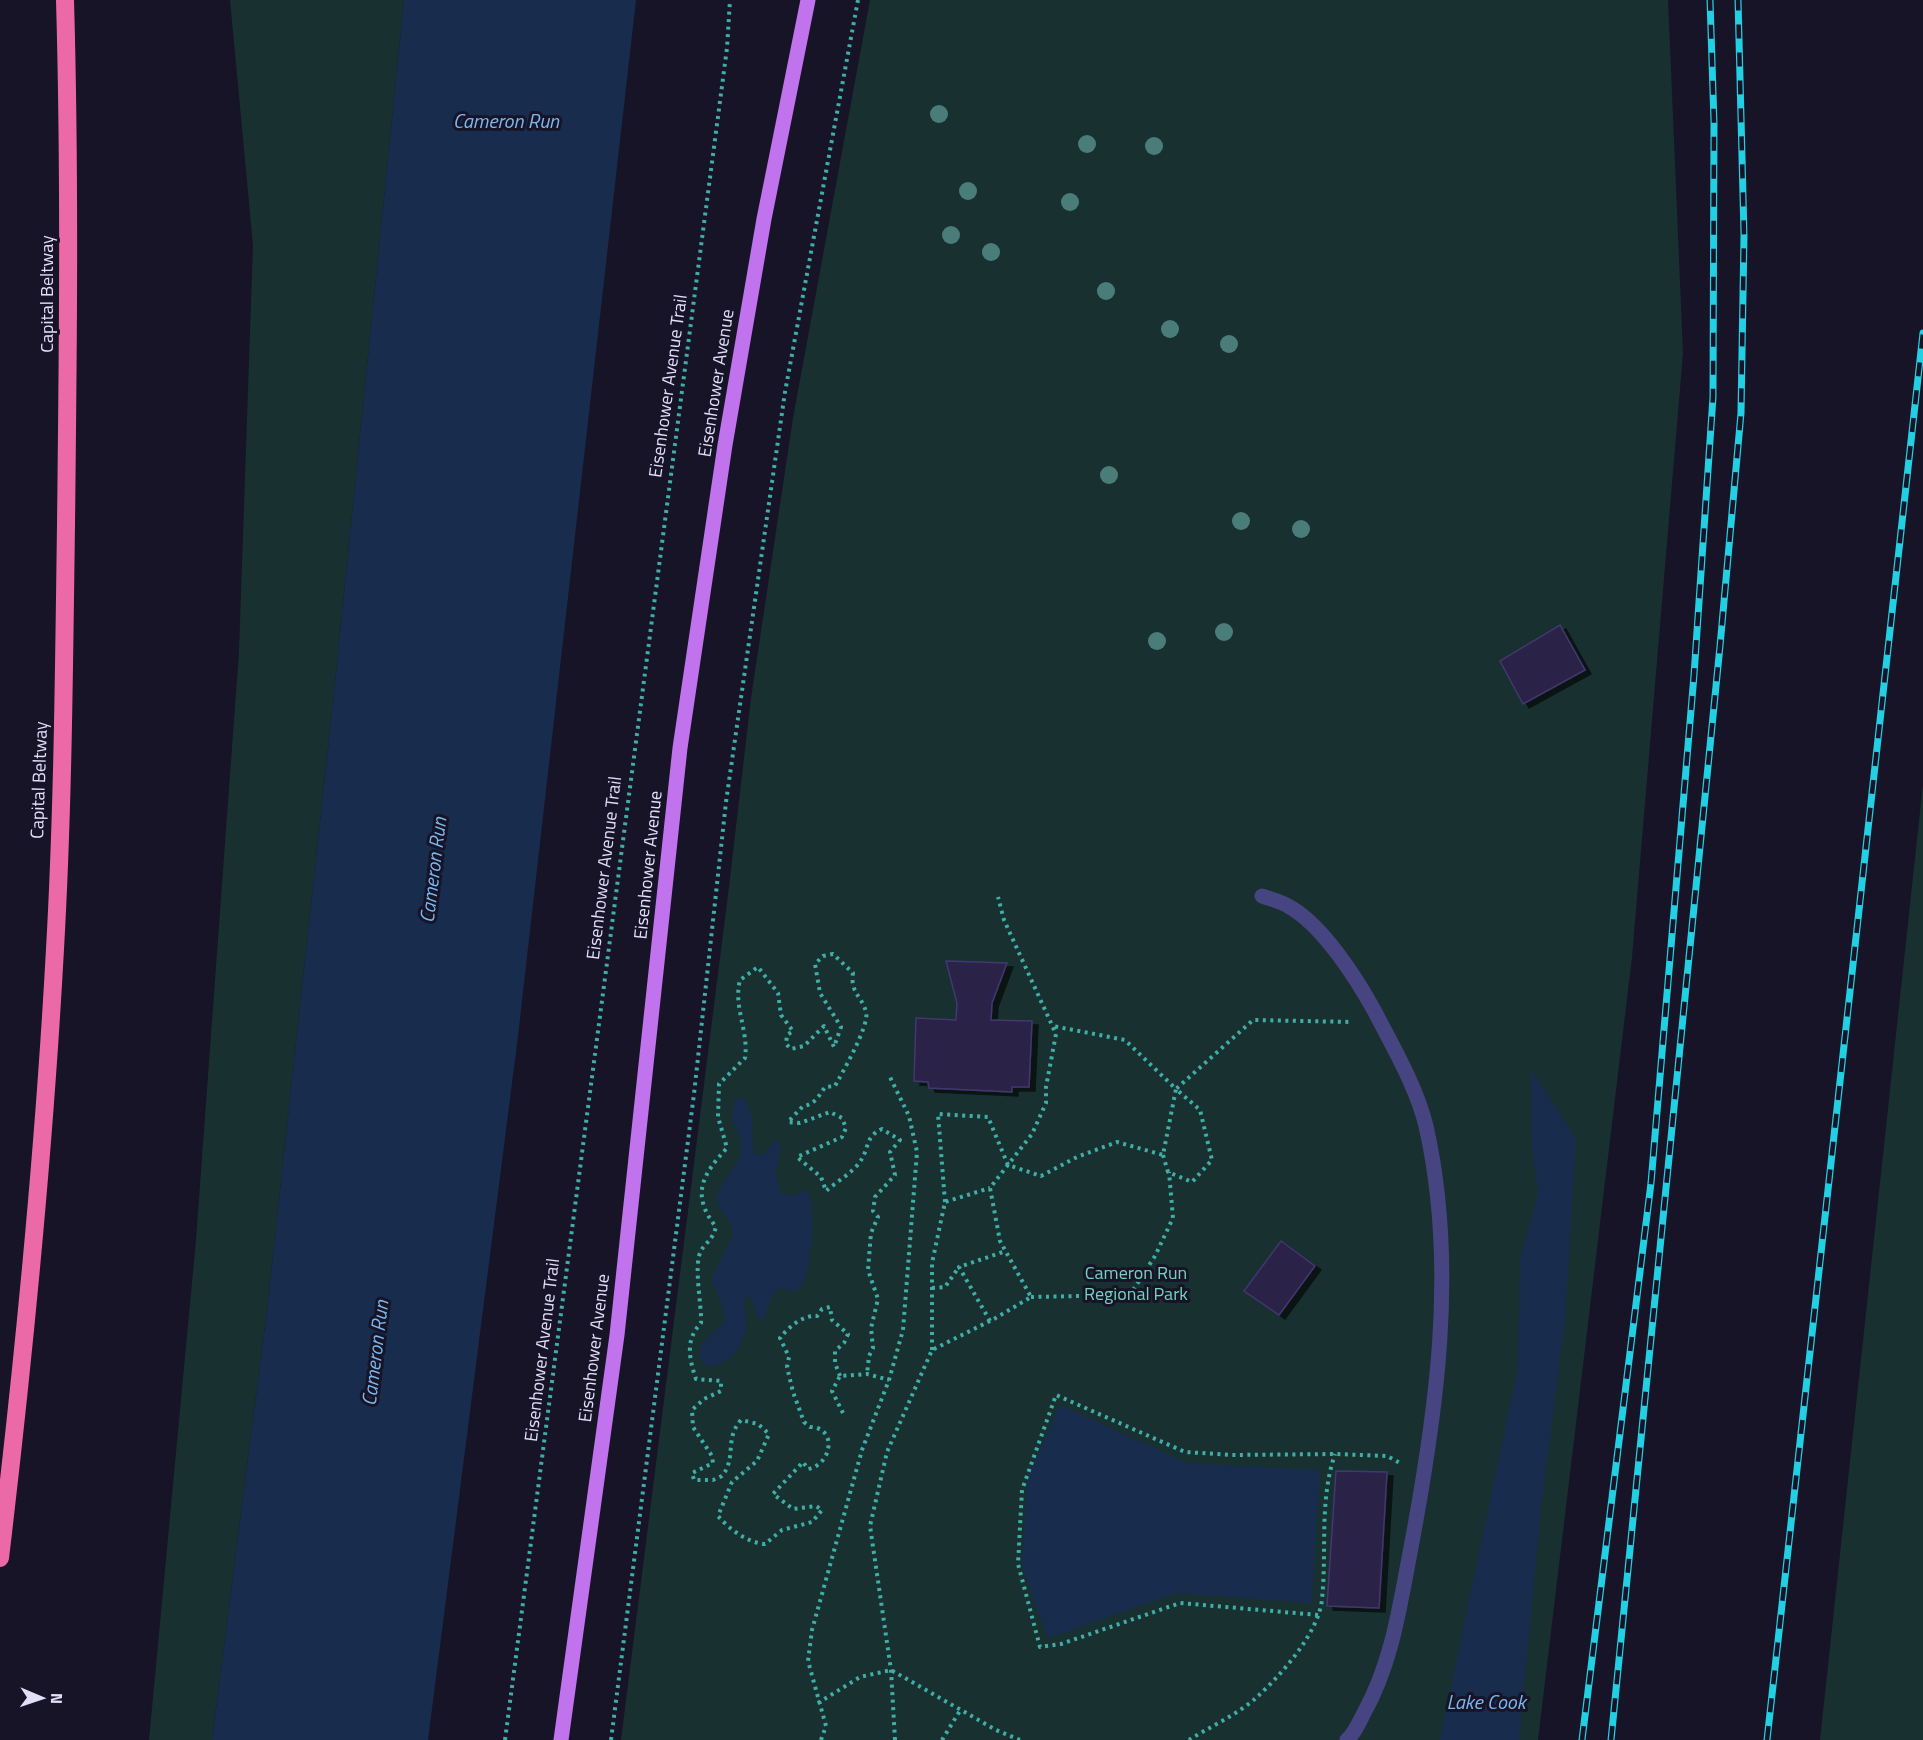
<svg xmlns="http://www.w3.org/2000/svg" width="1923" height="1740" viewBox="0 0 1923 1740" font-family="'Titillium Web',sans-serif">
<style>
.green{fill:#183130}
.water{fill:#182d4d}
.building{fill:#2a2247;stroke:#423770;stroke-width:1.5;filter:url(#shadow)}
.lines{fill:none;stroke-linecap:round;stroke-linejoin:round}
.path{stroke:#40aea7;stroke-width:4;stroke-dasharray:3 4.5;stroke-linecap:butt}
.minor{stroke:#474581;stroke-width:15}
.major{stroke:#c073ed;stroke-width:15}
.highway{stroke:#ec69a7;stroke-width:18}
.rail-casing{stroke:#22cfe3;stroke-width:7}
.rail{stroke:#171428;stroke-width:4.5;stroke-dasharray:14;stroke-linecap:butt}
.tree{fill:#4a7d79}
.labels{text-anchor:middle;stroke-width:6;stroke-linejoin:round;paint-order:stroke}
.street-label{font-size:18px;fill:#e2dffb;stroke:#171428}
.park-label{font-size:18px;fill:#73d3bb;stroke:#171428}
.water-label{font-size:20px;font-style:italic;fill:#7ab8ee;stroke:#171428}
</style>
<defs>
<filter id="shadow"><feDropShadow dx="6" dy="4" stdDeviation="0" flood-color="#0009"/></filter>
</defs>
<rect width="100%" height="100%" fill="#171428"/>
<g class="green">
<path d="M 230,0 L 404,0 L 334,693 L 267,1310 L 212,1740 L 149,1740 L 196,1240 L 239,652 L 253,245 Z"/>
<path d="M 870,0 L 1668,0 L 1683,353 L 1632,957 L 1538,1740 L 621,1740 L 729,887 L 751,698 L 793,418 Z"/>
<path d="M 1923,784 L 1923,1740 L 1820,1740 Z"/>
</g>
<g class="water">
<path d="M 404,0 L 636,0 L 518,1036 L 428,1740 L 212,1740 L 267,1310 L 334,693 Z"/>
<path d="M 1531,1069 L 1576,1139 L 1565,1321 L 1541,1508 L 1519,1740 L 1440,1740 L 1518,1366 L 1520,1258 L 1538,1193 L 1531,1137 Z"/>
<path d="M 735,1098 L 744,1099 L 752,1116 L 753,1153 L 763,1155 L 776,1140 L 781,1144 L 776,1175 L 781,1193 L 790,1196 L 807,1190 C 816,1210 812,1271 800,1289 L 792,1292 L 783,1288 L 773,1293 L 764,1319 L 759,1319 L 750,1297 L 744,1298 C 744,1307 747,1318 746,1327 C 743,1348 728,1368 706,1366 L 698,1356 L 703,1342 L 724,1322 L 723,1307 L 711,1279 L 732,1237 L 732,1225 L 718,1206 L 718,1192 L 740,1157 L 741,1140 L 732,1117 Z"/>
<path d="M 1060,1405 L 1187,1463 L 1320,1470 L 1312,1603 L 1176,1593 L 1048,1638 L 1022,1568 L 1027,1478 Z"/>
</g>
<g class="building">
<path d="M 1560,625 L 1585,670 L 1523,704 L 1500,661 Z"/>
<path d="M 946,961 L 1007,963 L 992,1003 L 991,1020 L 1032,1021 L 1029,1087 L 1012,1087 L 1012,1092 L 929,1088 L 928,1082 L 914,1081 L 916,1018 L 956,1020 L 957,1003 Z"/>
<path d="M 1281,1241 L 1315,1266 L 1279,1315 L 1244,1291 Z"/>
<path d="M 1336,1471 L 1387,1472 L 1379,1608 L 1327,1606 Z"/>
</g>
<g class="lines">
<g class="path">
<path d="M 1163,1155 L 1168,1172 L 1192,1182 L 1212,1160 L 1200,1110 L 1176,1089 L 1253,1020 L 1352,1022"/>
<path d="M 945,1202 L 938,1114 L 988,1117 L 1008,1165 L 1041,1176 L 1077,1157 L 1117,1142 L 1163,1155 L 1176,1089 L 1125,1040 L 1053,1026"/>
<path d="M 932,1288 L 945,1287 L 959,1267"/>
<path d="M 1031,1297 L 1130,1295 L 1155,1256 L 1173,1218 L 1169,1172"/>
<path d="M 990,1321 L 959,1267 L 1006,1251"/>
<path d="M 932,1350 L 932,1263 L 945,1202 L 990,1188"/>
<path d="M 840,1376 L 835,1363 L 835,1351 L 844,1343 L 848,1334 L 832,1320 L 830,1307 L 822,1309 L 817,1316 C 802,1315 789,1327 780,1338 L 789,1357 L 787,1367 L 793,1392 L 804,1422 L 810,1427 C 837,1427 833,1464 808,1469 L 803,1462 L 773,1494 L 793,1509 L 816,1506 L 822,1510 L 812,1522 L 782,1530 L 765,1544 C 748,1543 729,1529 718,1516 L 732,1482 L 757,1461 L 769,1434 L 758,1424 L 741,1420 C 724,1439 737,1458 722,1476 L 713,1480 L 694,1480 L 692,1473 L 713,1463 L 712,1456 L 693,1427 L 692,1410 L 704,1399 L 721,1391 L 721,1381 L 696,1379 C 689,1358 685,1340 701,1323 C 702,1305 693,1265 701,1251 C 706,1241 711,1243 716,1227 C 690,1194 703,1174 727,1148 L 718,1117 L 719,1084 L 745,1058 C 749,1031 733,1007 740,980 L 758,967 L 778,993 L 781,1015 L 793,1031 L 787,1035 L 786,1044 L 791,1049 L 804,1046 L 824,1026 L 834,1047 L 841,1027 L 820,993 L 815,964 L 823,956 L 833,954 L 853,973 C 850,993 862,996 866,1012 C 870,1025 842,1073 835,1086 L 825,1087 C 819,1096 814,1105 803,1106 L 788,1122 L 800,1123 L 830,1112 L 842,1118 L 846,1128 L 842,1137 L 797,1157 L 821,1177 L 826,1191 C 836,1182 852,1173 859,1163 C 870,1149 864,1137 882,1129 L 900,1140 L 890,1152 L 895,1175 L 875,1197 L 873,1211 L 878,1217 L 871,1233 L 868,1270 L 878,1299 L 871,1328 L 873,1348 L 869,1356 L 867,1374"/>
<path d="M 843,1413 L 832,1391 L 840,1376 L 867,1374 L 889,1380"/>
<path d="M 1318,1615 L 1180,1603 L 1061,1644 L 1040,1647 L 1018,1564 L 1022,1490 L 1056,1395 L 1185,1452 L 1232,1455 L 1336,1454 L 1387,1456 L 1400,1463"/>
<path d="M 818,1703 L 860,1677 L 891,1670 L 996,1730 L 1020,1740"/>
<path d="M 505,1740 L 727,48 L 730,0"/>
<path d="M 611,1740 L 694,1094 L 726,802 L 785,392 L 858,0"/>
<path d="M 821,1740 L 826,1726 L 808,1661 L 812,1630 L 862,1450 L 889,1380 L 903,1330 L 917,1152 L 909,1116 L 890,1077"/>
<path d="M 895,1740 L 891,1670 L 870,1526 L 887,1452 L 932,1350 L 994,1319 L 1031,1297 L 1000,1241 L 990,1188 L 1032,1134 L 1046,1103 L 1046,1087 L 1056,1034 L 1004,920 L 998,897"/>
<path d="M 942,1740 L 961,1709"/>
<path d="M 1189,1740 C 1211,1726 1239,1714 1258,1696 C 1282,1674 1319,1632 1322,1599 C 1327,1550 1319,1501 1335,1454"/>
</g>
<path class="minor" d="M 1262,896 C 1270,899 1280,901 1288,906 C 1322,924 1357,979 1375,1012 C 1394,1049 1416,1086 1426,1126 C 1458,1268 1436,1417 1409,1558 C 1399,1611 1391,1664 1364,1713 C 1359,1722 1355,1733 1347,1740"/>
<path class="major" d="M 561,1740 L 617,1335 L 680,748 L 725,445 L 764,219 L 808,0"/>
<path class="highway" d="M 0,1558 C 24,1356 44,1152 55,949 C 63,808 64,666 66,525 C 68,350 70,175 65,0"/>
<defs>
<g id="rail">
<path d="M 1582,1740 L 1651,1183 L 1694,675 L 1713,397 L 1714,123 L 1710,0"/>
<path d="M 1611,1740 L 1720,646 L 1741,413 L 1744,235 L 1738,0"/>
<path d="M 1767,1740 L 1923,333"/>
</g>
</defs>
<use href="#rail" class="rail-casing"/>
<use href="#rail" class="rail"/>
</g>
<g class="tree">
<circle cx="939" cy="114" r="9"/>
<circle cx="1087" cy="144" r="9"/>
<circle cx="1154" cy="146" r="9"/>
<circle cx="968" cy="191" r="9"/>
<circle cx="1070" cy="202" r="9"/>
<circle cx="951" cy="235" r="9"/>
<circle cx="991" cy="252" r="9"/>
<circle cx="1106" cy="291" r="9"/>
<circle cx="1170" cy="329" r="9"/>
<circle cx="1229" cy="344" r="9"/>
<circle cx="1109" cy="475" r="9"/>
<circle cx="1241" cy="521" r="9"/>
<circle cx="1301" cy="529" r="9"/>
<circle cx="1224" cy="632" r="9"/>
<circle cx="1157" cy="641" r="9"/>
</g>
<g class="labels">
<g class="street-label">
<text transform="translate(47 294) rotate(-90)" y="6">Capital Beltway</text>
<text transform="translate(716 383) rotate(-81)" y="6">Eisenhower Avenue</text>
<text transform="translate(668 386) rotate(-82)" y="6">Eisenhower Avenue Trail</text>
<text transform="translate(39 780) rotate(-88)" y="6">Capital Beltway</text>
<text transform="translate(648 865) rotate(-84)" y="6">Eisenhower Avenue</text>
<text transform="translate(604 868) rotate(-83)" y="6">Eisenhower Avenue Trail</text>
<text transform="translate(594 1348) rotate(-83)" y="6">Eisenhower Avenue</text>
<text transform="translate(542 1350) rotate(-83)" y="6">Eisenhower Avenue Trail</text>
</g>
<g class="park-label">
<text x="1136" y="1279">Cameron Run<tspan x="1136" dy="21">Regional Park</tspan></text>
</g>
<g class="water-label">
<text x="506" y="128">Cameron Run</text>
<text transform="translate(433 870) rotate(-83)" y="7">Cameron Run</text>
<text transform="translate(375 1353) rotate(-83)" y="7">Cameron Run</text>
<text x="1486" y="1709">Lake Cook</text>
</g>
</g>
<g transform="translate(42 1698) rotate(92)" stroke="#171428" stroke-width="4.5" paint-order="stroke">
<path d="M0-4.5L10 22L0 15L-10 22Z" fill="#e2dffb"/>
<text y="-9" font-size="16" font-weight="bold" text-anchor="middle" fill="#e2dffb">N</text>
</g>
</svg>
